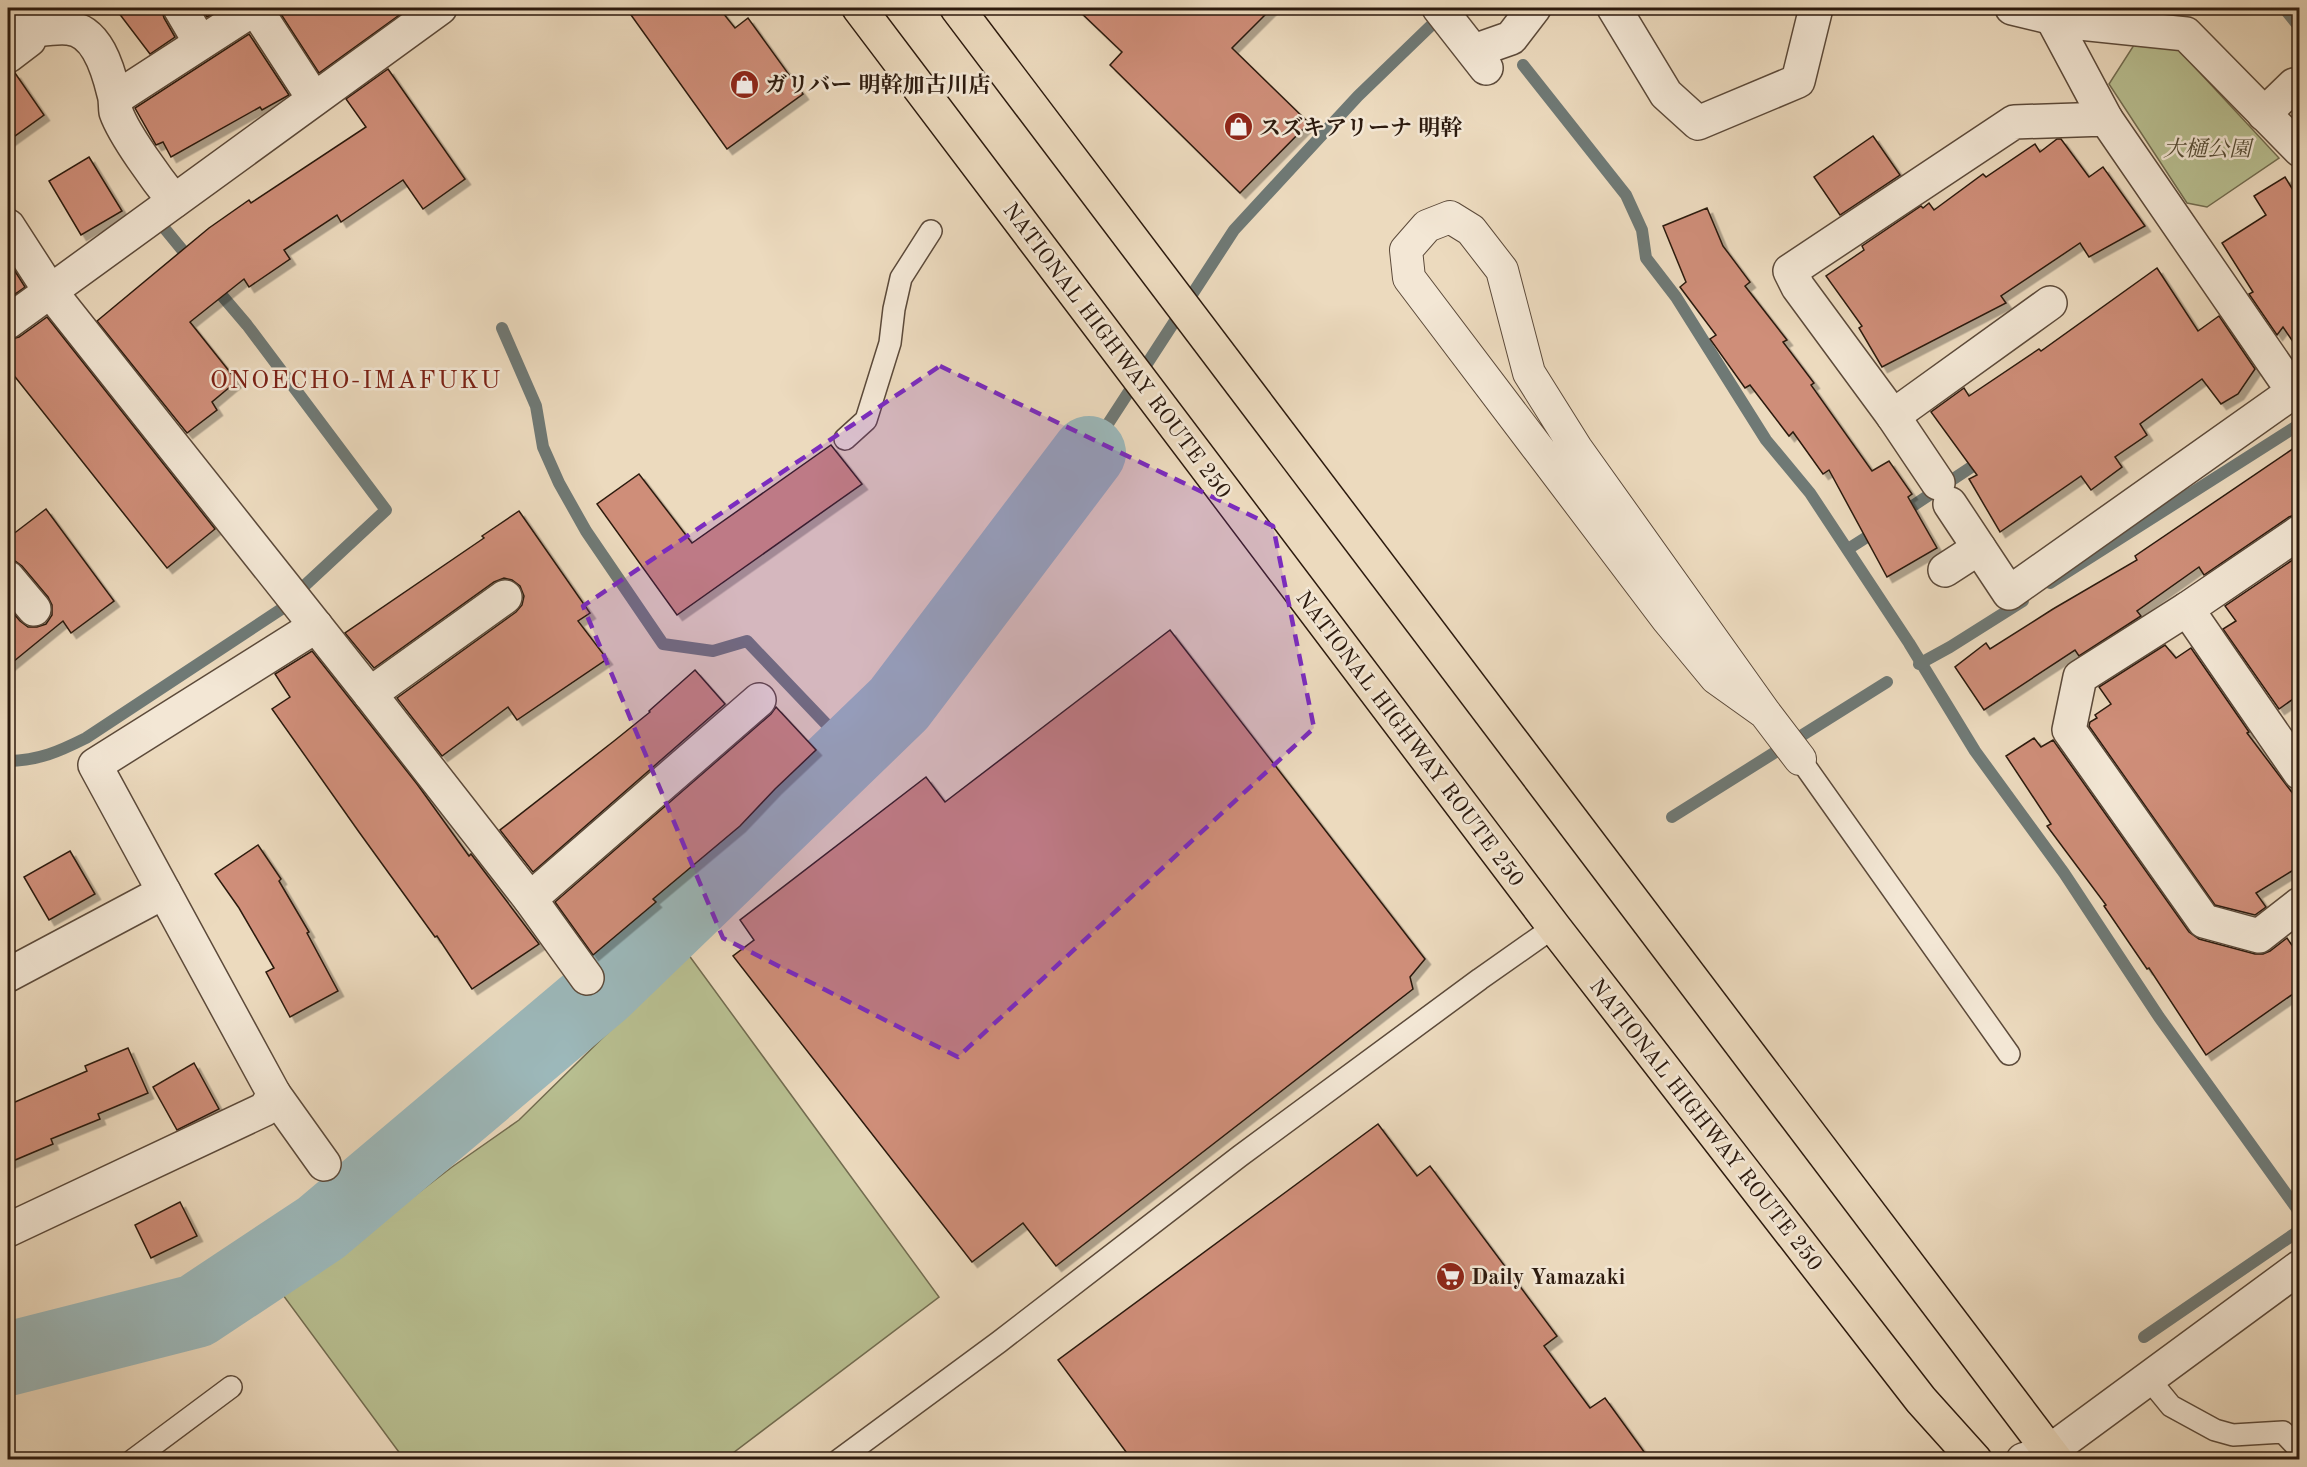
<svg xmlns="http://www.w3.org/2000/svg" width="2307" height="1467" viewBox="0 0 2307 1467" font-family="'Old Standard TT','Noto Serif JP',serif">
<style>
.green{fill:#b8bf91;stroke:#726c50;stroke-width:1.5}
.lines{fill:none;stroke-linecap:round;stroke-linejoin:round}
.stream{stroke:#6f7975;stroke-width:12}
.river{stroke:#9cb8ba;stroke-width:74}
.building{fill:#cf8e79;stroke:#2c1a0e;stroke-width:1.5;filter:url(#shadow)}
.service-casing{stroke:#5c4a3a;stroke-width:24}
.pedestrian-casing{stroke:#5c4a3a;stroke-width:34}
.minor-casing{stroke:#5c4a3a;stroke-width:36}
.tertiary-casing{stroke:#5c4a3a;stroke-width:36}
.trunk-casing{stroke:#2c1a0e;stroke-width:36}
.service{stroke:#f3e7d5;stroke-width:21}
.pedestrian{stroke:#f3e7d5;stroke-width:32}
.minor{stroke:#f3e7d5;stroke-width:33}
.tertiary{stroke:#f3e7d5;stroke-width:33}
.trunk{stroke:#ecdabe;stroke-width:33}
.marked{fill:#7b2cbf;fill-opacity:0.2;stroke:#7b2cbf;stroke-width:4.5;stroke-dasharray:12 8;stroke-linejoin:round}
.labels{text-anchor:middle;stroke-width:5;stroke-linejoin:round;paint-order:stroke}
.poi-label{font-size:22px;font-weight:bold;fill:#2c1a0e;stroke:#f3e7d5;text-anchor:start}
.park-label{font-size:22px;font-style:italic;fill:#564c35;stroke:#f3e7d5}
.street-label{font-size:22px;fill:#2c1a0e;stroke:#f3e7d5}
.quarter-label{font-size:26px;letter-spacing:1.5px;fill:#7a1f14;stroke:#f3e7d5}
</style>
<defs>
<filter id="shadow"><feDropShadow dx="5.5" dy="5.5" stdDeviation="0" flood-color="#0004"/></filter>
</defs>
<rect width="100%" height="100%" fill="#ecdabe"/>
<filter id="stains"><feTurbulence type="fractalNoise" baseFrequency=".00333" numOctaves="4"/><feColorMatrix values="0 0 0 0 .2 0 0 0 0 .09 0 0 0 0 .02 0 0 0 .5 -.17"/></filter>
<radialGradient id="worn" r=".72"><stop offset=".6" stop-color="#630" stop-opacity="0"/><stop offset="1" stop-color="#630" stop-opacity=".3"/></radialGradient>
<g class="green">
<path d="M 2134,45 L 2176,47 L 2279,158 L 2207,207 L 2187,203 L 2109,84 Z"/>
<path d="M 688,954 L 939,1297 L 725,1459 L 404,1459 L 280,1291 L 379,1223 L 452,1167 L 519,1120 Z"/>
</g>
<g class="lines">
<g class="stream">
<path d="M 2284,8 L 2300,28"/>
<path d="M 1523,65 L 1626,195 L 1642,230 L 1646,258 L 1676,297 L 1766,440 L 1810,493 L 1909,643 L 1975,751 L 2064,873 L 2159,1017 L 2300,1213"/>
<path d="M 165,229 L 193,263"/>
<path d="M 213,285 L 247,325 L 386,510 L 302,588"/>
<path d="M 502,328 L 536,406 L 543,447 L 559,483 L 586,531 L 663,644 L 713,651 L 747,641 L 851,750"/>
<path d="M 1089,453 L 1234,230 L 1358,96 L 1443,14"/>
<path d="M 1899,515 L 1985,458"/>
<path d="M 1848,549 L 1878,530"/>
<path d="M 2050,583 L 2300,424"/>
<path d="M 1919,664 L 1950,647 L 2023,601"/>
<path d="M 8,761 C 40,760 58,752 86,738 L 283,608"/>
<path d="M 1672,817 L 1887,682"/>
<path d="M 2144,1337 L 2300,1230"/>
</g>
<path class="river" d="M 8,1359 L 196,1311 L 321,1228 L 603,990 L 899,704 L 1089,453"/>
</g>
<g class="building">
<path d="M 115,8 L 161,8 L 164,18 L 175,37 L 150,54 Z"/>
<path d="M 201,8 L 221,8 L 207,17 Z"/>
<path d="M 277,8 L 409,8 L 319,73 Z"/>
<path d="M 626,8 L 719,8 L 735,28 L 748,18 L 803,94 L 727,149 Z"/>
<path d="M 1076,8 L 1272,8 L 1232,48 L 1309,123 L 1240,193 L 1110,65 L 1122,52 Z"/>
<path d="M 249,34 L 289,95 L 262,110 L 260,107 L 171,157 L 163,142 L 156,145 L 135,108 Z"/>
<path d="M 388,69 L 465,179 L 423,209 L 403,180 L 341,222 L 337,215 L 284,250 L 290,259 L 249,287 L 244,279 L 190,322 L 237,381 L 212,402 L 217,410 L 187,433 L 97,321 L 209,228 L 249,200 L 251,203 L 366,127 L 346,99 Z"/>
<path d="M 15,73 L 44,115 L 8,141 L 8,74 Z"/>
<path d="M 1873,136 L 1900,175 L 1840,215 L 1814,177 Z"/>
<path d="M 2057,139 L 2061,139 L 2089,177 L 2103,167 L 2145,226 L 2089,257 L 2080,243 L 2001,296 L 2006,303 L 1882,367 L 1859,328 L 1862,326 L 1826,276 L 1864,250 L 1862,246 L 1921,206 L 1923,208 L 1929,203 L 1934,210 L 1983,174 L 1986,177 L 2035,144 L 2040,152 Z"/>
<path d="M 89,157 L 122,211 L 81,235 L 49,181 Z"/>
<path d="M 2285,177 L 2296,195 L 2300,193 L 2300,352 L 2283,327 L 2277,335 L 2249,294 L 2253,292 L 2222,243 L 2266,215 L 2254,196 Z"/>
<path d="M 1707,208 L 1723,246 L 1750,282 L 1745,286 L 1787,340 L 1783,342 L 1814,383 L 1811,385 L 1872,471 L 1889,461 L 1912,494 L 1908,497 L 1937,548 L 1887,577 L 1829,470 L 1823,474 L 1793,432 L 1789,436 L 1750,385 L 1745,388 L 1710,339 L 1716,335 L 1680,287 L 1686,282 L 1663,226 Z"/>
<path d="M 8,260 L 25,287 L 8,299 Z"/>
<path d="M 2157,268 L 2198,331 L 2219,316 L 2255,369 L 2238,394 L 2221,404 L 2202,379 L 2140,424 L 2147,435 L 2115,457 L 2122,467 L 2091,490 L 2081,476 L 2000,532 L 1969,479 L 1977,475 L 1931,412 L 1964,388 L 1969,396 L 2039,349 L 2041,351 Z"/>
<path d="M 47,317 L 215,529 L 167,568 L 8,368 L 8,340 L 19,337 Z"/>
<path d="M 2300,444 L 2300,513 L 2289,517 L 2204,575 L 2199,567 L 2137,611 L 2141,616 L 2079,656 L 2075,650 L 1984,710 L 1955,667 L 1986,643 L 1990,649 L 2053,609 L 2137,560 L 2135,556 Z"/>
<path d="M 831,445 L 862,484 L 677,615 L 597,504 L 639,474 L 692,543 Z"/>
<path d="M 46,509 L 114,601 L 71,633 L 63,621 L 8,666 L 8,607 L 20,621 L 28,627 L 37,627 L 46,624 L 52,615 L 52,605 L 48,597 L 22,566 L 15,561 L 8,560 L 8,538 Z"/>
<path d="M 519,511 L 590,613 L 578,621 L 607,659 L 517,720 L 508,707 L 442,756 L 397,698 L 516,612 L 522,605 L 524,596 L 520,586 L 512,580 L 504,578 L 494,582 L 374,668 L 345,633 L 484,538 L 482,536 Z"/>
<path d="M 2300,555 L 2300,694 L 2279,709 L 2223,629 L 2236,621 L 2225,606 Z"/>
<path d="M 1170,630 L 1425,959 L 1410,977 L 1413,989 L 1056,1266 L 1023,1223 L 972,1262 L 733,956 L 754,940 L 740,920 L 926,777 L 945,802 Z"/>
<path d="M 2165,645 L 2176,658 L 2191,648 L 2249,732 L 2247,733 L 2300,803 L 2300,866 L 2256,893 L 2266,907 L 2255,915 L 2215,905 L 2089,726 L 2090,722 L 2097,718 L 2095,715 L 2111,704 L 2099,687 Z"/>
<path d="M 312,651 L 417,784 L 469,856 L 471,854 L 539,944 L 472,989 L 437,936 L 435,937 L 359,832 L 272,709 L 290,697 L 275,674 Z"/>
<path d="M 695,670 L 725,704 L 533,872 L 500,830 L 614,741 L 650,712 L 649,711 Z"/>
<path d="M 776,707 L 816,750 L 775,789 L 740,826 L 653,899 L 656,902 L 593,955 L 555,902 L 771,714 Z"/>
<path d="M 2034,738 L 2041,747 L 2053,740 L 2189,932 L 2199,939 L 2255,954 L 2263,954 L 2270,951 L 2287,938 L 2300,957 L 2300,989 L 2206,1055 L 2149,968 L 2147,969 L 2104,906 L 2106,905 L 2047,826 L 2051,824 L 2006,756 Z"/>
<path d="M 258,845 L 281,879 L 279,881 L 309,932 L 307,933 L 338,991 L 290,1017 L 266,972 L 274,968 L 239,908 L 215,874 Z"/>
<path d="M 70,851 L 95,894 L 49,920 L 24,877 Z"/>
<path d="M 128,1048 L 148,1093 L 98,1114 L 100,1119 L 51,1139 L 53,1144 L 8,1163 L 8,1105 L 87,1071 L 85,1066 Z"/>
<path d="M 194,1063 L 219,1109 L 177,1130 L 153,1087 Z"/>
<path d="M 1378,1124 L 1417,1176 L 1430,1166 L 1557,1336 L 1544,1346 L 1590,1408 L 1605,1398 L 1650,1460 L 1132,1460 L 1058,1360 Z"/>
<path d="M 180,1202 L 197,1236 L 151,1258 L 135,1225 Z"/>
</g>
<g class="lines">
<defs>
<g id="service">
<path d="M 845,439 L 866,420 L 890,343 L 894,309 L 901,278 L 931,231"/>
<path d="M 1800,759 L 2009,1054"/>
<path d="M 2148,1378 L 2171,1406 L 2215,1430 L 2233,1435 L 2283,1432 L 2300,1450"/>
<path d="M 133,1460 L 231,1387"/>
<path d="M 839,1460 L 999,1342 L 1240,1156 L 1480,979 L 1554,927"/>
</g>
<path id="pedestrian" d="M 1765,713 L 1716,678 L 1668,620 L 1409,278 L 1406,250 L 1427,226 L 1450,217 L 1471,230 L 1502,270 L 1529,373 L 1576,448 L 1765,713 L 1800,759"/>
<g id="minor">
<path d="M 10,8 L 25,31 C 39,30 53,27 67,28 C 97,29 108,69 114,94 C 116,100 115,106 116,112 C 124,135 158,181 174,201"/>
<path d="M 180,8 L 200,42"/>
<path d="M 1439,8 L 1486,68"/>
<path d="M 1614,8 L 1666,94 L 1698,123 L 1798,81 L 1816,8"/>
<path d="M 2012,8 L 2070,22 L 2186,34 L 2300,150"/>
<path d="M 2052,18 L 2106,119"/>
<path d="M 1474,51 L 1511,38 L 1534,8"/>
<path d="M 8,56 L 29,40 L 25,31"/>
<path d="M 116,98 L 255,8 L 314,99"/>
<path d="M 2264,114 L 2294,85"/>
<path d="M 8,226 L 50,291 L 370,694 L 530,899 L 587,978"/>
<path d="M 8,322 L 440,8"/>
<path d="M 1893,416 L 2050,303"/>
<path d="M 1938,483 L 1893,416 L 1798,287 L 1790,271 L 2014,122 L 2106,119 L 2293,391"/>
<path d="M 1950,504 L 2009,593 L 2300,387"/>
<path d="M 2300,532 L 2187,609 L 2080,677 L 2069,730 L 2204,921 L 2259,936 L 2300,904"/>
<path d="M 1945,570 L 1979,548"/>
<path d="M 8,578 L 34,609"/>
<path d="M 2187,609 L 2300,773"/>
<path d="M 370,694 L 505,597"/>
<path d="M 530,899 L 759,700"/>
<path d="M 8,975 L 164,892"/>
<path d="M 274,1094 L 324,1164"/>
<path d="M 8,1230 L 265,1109 L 274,1094 L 95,765 L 316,626"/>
</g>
<path id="tertiary" d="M 2023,1460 L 2050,1451 L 2300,1267"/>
<g id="trunk">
<path d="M 859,8 L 1554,927 L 1921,1400 L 1975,1460"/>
<path d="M 957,8 L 2056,1460"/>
</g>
</defs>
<use href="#service" class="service-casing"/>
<use href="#pedestrian" class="pedestrian-casing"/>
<use href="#minor" class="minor-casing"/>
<use href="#tertiary" class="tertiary-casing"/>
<use href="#trunk" class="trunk-casing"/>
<use href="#service" class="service"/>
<use href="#pedestrian" class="pedestrian"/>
<use href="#minor" class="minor"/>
<use href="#tertiary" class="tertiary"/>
<use href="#trunk" class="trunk"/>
</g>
<path class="marked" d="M 940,366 L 1273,526 L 1314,728 L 958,1057 L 723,938 L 583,606 Z"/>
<defs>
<symbol id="shop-disc" viewBox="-11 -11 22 22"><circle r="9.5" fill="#8f2418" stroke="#f3e7d5"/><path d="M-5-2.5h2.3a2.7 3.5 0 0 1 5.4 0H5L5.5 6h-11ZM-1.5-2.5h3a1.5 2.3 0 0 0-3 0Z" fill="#fff"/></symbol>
<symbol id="supermarket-disc" viewBox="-11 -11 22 22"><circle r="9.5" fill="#8f2418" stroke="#f3e7d5"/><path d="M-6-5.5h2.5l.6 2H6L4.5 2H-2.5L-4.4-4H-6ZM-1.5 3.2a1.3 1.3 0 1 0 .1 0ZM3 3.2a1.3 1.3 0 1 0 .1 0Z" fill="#fff"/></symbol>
</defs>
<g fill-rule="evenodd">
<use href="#shop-disc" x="728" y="68" width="33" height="33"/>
<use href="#shop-disc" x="1222" y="110" width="33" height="33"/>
<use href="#supermarket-disc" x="1434" y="1260" width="33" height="33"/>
</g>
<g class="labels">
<g class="poi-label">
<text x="765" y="92">ガリバー 明幹加古川店</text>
<text x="1259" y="135">スズキアリーナ 明幹</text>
<text x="1471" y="1284">Daily Yamazaki</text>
</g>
<g class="park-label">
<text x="2207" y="156">大樋公園</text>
</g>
<g class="street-label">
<text transform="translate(1118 350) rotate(53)" y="8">NATIONAL HIGHWAY ROUTE 250</text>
<text transform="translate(1411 738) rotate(53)" y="8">NATIONAL HIGHWAY ROUTE 250</text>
<text transform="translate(1707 1124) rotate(52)" y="8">NATIONAL HIGHWAY ROUTE 250</text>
</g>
<g class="quarter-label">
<text x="356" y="388">ONOECHO-IMAFUKU</text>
</g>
</g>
<rect width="2307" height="1467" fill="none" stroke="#ecdabe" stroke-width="30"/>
<rect x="9" y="9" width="2289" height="1449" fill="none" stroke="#2c1a0e" stroke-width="3"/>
<rect x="15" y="15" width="2277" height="1437" fill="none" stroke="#2c1a0e" stroke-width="1.5"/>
<rect width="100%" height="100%" filter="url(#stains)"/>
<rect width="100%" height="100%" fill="url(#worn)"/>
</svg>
